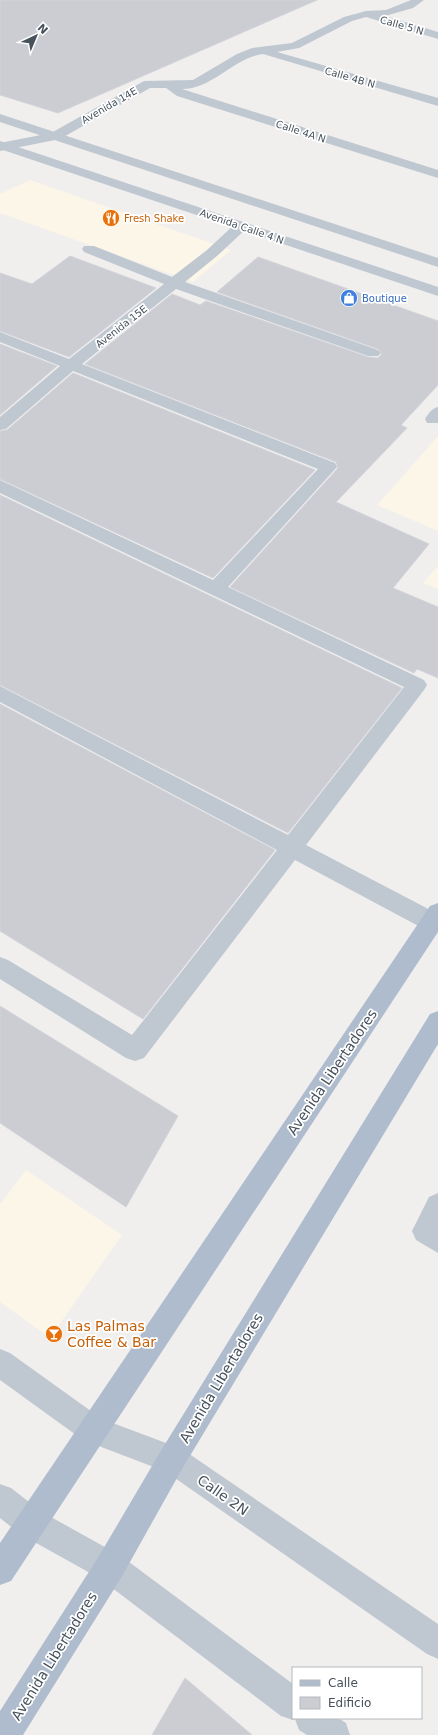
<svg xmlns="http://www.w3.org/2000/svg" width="438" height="1735" viewBox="0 0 438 1735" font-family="'DejaVu Sans',sans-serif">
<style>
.commercial{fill:#fbf6e7}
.building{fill:#cbcdd3;stroke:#d2d4da}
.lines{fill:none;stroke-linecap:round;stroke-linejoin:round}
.service{fill:#bfc8d0;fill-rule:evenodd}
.minor{fill:#bfc8d0;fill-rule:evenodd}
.tertiary{fill:#bfc8d0;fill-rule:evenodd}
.primary{fill:#aebccd;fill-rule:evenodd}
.labels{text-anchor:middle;stroke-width:3.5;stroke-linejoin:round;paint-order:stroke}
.far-street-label{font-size:10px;fill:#46515b;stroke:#fff}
.far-food-label{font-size:10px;fill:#c56008;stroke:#fff;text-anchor:start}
.far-shop-label{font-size:10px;fill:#366cbe;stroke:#fff;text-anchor:start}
.near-street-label{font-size:14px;fill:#46515b;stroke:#fff}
.near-food-label{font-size:14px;fill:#c56008;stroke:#fff;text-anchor:start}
</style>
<rect width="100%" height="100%" fill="#f1eeee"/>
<g class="commercial">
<path d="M 30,180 L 231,250 L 193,282 L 0,213 L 0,194 Z"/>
<path d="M 438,436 L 438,531 L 377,505 Z"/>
<path d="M 438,566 L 438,589 L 423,583 Z"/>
<path d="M 26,1170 L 122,1235 L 50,1338 L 0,1302 L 0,1204 Z"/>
</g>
<g class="building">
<path d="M 0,0 L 317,0 L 58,113 L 0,95 Z"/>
<path d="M 70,256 L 156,288 L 69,357 L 0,331 L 0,273 L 32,284 Z"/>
<path d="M 258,257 L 438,321 L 438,385 L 401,425 L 407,428 L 336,502 L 429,544 L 393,588 L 438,607 L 438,678 L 417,669 L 414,673 L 230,587 L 338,468 L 336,462 L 85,364 L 172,294 L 200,305 L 206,301 L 368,357 L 378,358 L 382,354 L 378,349 L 217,292 Z"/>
<path d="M 0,344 L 57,366 L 0,415 Z"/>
<path d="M 73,373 L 315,470 L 213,578 L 0,479 L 0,431 L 7,430 Z"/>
<path d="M 0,495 L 402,688 L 288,833 L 0,685 Z"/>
<path d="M 0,704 L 275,850 L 143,1019 L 0,931 Z"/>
<path d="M 0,1006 L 178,1116 L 126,1207 L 0,1123 Z"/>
<path d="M 185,1678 L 252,1735 L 152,1735 Z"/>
</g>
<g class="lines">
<path class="service" d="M 438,407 L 438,423 L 427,423 L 425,419 C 429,413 431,409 438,407 Z"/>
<g class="minor">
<path d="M 411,0 L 424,0 L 413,8 L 385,16 L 438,32 L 438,39 L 366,17 L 352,21 L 299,48 L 277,52 L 438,98 L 438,106 L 263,54 C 233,58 213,89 182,89 L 438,170 L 438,178 L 177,96 L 166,88 L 150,88 L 60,139 L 0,151 L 0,143 L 51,133 L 144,81 L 193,80 L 237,54 L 252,48 L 292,43 L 344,17 L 366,11 L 386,10 Z"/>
<path d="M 241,222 L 246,223 L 248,226 L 246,229 L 217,256 L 185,282 L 378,350 L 381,353 L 378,356 L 368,356 L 176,289 L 82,364 L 335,463 L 337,467 L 228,587 L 424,680 L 427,685 L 424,690 L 306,845 L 438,914 L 438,930 L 432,932 L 424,929 L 295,860 L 144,1058 L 135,1061 L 126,1058 L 0,979 L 0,957 L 8,960 L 132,1035 L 277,850 L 0,702 L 0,686 L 288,835 L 404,687 L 0,493 L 0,480 L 213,580 L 318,469 L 73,371 L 6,429 L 0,430 L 0,417 L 60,366 L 0,342 L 0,332 L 69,359 L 164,284 L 84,252 L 82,249 L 84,246 L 94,246 L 172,277 L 207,250 L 236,223 Z"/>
<path d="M 438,1193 L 438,1253 L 416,1240 L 412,1231 L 429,1197 Z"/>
<path d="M 172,1444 L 182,1449 L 438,1624 L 438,1659 L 427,1654 L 162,1469 L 157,1459 L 162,1449 Z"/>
<path d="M 110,1552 L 121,1556 L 293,1684 L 293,1718 L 338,1718 L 346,1723 L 350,1735 L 307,1735 L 299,1730 L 295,1719 L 293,1720 L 281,1716 L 99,1578 L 95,1567 L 99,1556 Z"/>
</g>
<g class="tertiary">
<path d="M 0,114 L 438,258 L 438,267 L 0,122 Z"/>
<path d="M 0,141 L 438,287 L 438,296 L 0,149 Z"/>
<path d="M 0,1349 L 10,1353 L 102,1419 L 182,1449 L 187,1459 L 182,1469 L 172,1474 L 83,1440 L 0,1380 Z"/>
<path d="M 0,1484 L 11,1488 L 42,1512 L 121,1556 L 125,1567 L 121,1578 L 110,1582 L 99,1578 L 20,1534 L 0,1518 Z"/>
</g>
<g class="primary">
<path d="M 438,903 L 438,932 L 11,1581 L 0,1585 L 0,1543 L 430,906 Z"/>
<path d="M 438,1011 L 438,1044 L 182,1469 L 121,1578 L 23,1735 L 0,1735 L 0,1711 L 99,1556 L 162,1449 L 430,1014 Z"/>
</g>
</g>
<defs>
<symbol id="restaurant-disc" viewBox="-11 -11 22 22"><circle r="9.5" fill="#e8710a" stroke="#fff"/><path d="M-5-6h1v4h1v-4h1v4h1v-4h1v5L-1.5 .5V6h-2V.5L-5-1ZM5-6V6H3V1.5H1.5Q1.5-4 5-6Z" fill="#fff"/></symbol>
<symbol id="shop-disc" viewBox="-11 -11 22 22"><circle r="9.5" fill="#3f7fe0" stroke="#fff"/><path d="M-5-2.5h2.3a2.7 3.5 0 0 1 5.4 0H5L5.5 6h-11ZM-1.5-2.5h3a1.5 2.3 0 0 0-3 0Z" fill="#fff"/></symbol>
<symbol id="bar-disc" viewBox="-11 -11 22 22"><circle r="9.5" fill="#e8710a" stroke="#fff"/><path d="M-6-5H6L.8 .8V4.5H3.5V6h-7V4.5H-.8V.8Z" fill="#fff"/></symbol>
</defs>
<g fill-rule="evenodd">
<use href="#restaurant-disc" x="101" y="208" width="20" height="20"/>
<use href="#shop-disc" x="339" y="288" width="20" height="20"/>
<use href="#bar-disc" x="44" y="1324" width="20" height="20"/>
</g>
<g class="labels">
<g class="far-street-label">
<text transform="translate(402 25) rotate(16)" y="4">Calle 5 N</text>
<text transform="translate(350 77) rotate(16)" y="4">Calle 4B N</text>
<text transform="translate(109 105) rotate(-30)" y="4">Avenida 14E</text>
<text transform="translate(301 131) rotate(18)" y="4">Calle 4A N</text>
<text transform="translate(242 226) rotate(19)" y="4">Avenida Calle 4 N</text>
<text transform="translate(121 326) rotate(-38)" y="4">Avenida 15E</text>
</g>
<g class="far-food-label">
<text x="124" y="222">Fresh Shake</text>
</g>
<g class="far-shop-label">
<text x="362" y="302">Boutique</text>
</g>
<g class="near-street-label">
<text transform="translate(332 1072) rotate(-56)" y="5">Avenida Libertadores</text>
<text transform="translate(221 1378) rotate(-59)" y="5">Avenida Libertadores</text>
<text transform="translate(223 1495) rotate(35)" y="5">Calle 2N</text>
<text transform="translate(54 1656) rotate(-58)" y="5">Avenida Libertadores</text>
</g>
<g class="near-food-label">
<text x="67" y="1331">Las Palmas<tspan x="67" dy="16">Coffee &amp; Bar</tspan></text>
</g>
</g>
<rect x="292" y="1667" width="130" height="52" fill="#ffffff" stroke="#b5b9bd"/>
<rect x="300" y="1680" width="20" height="6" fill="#aebccd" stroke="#b5b9bd"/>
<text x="328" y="1687" font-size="12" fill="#46515b">Calle</text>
<rect x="300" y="1697" width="20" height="12" fill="#cbcdd3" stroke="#b5b9bd"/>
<text x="328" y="1707" font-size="12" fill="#46515b">Edificio</text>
<g transform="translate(36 36) rotate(44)" stroke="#ffffff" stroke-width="3" paint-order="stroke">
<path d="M0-3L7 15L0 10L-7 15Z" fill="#46515b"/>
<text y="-6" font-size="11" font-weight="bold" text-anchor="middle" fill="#46515b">N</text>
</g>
</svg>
